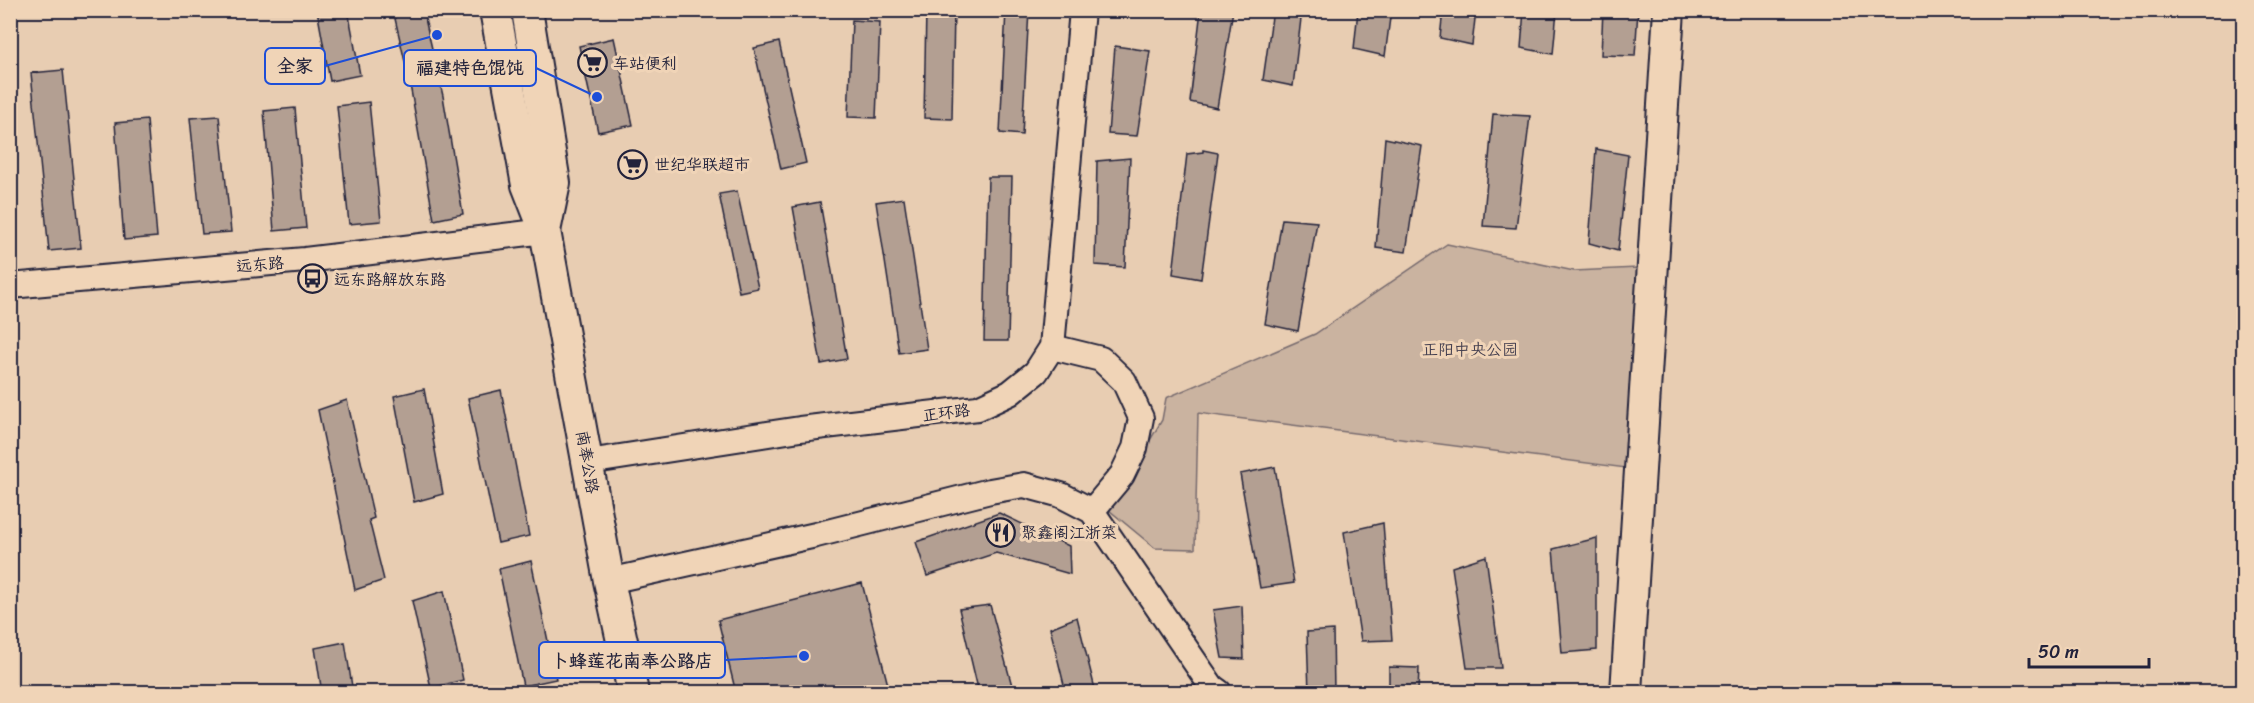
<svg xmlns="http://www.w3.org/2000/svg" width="2254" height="703" viewBox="0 0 2254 703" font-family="Sriracha,'LXGW WenKai TC',sans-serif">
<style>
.green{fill:#cab3a0;stroke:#766a6e;stroke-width:1.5}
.building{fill:#b39f92;stroke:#22223b;stroke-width:1.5}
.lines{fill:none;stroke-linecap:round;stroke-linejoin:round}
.minor-casing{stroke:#22223b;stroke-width:28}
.major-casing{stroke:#22223b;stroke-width:34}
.minor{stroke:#f0d4b7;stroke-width:24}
.major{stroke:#f0d4b7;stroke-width:30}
.labels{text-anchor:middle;stroke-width:6;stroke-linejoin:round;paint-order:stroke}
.poi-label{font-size:16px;fill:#22223b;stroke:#f0d4b7;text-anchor:start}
.street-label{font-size:16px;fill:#22223b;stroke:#f0d4b7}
.park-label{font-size:16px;fill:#443f4f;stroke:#f0d4b7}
.leader{fill:none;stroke:#1d4ed8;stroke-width:2}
.callout-dot{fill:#1d4ed8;stroke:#f0d4b7;stroke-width:2}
.callout{fill:#f0d4b7;stroke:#1d4ed8;stroke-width:2}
.callout-label{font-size:18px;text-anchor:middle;font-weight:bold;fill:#22223b}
</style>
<rect width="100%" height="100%" fill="#e8cdb2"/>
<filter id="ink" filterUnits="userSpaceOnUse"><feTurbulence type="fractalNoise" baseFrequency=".0167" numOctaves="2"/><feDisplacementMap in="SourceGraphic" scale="12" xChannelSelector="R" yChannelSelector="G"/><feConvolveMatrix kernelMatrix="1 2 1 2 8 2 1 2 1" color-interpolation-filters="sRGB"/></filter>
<g filter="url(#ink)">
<path class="green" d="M 1447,244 L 1574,271 L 1637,268 L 1626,468 L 1198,413 L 1195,549 L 1155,548 L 1109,510 L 1162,420 L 1166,398 L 1315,334 Z"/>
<g class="building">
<path d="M 317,10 L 348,10 L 360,75 L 330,81 Z"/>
<path d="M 393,10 L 423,10 L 443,96 L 463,214 L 434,220 L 409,79 Z"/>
<path d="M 926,10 L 954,10 L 952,119 L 924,118 Z"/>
<path d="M 1006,10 L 1029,10 L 1022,135 L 1000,133 Z"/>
<path d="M 1201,10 L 1233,10 L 1217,108 L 1190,102 Z"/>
<path d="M 1273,10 L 1302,10 L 1293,86 L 1263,80 Z"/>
<path d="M 1358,10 L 1391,10 L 1385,56 L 1354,49 Z"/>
<path d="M 1443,10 L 1476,10 L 1472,45 L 1440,38 Z"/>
<path d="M 1524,10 L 1557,10 L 1553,54 L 1521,48 Z"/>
<path d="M 1603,10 L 1638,10 L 1635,56 L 1601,55 Z"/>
<path d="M 852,20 L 880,22 L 876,118 L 848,117 Z"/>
<path d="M 614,38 L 633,125 L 598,132 L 579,46 Z"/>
<path d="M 779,42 L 806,163 L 781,169 L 754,48 Z"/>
<path d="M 1115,46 L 1150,51 L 1137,136 L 1108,134 Z"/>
<path d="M 63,70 L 81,248 L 49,251 L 31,73 Z"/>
<path d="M 369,102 L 381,221 L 349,224 L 337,106 Z"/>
<path d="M 295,108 L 306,228 L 274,231 L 264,111 Z"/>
<path d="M 1493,114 L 1530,116 L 1516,228 L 1483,226 Z"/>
<path d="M 219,116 L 231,232 L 202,234 L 190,118 Z"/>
<path d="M 147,120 L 157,237 L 124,240 L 115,123 Z"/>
<path d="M 1385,138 L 1422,146 L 1406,252 L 1376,248 Z"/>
<path d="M 1596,149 L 1628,155 L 1618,251 L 1589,243 Z"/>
<path d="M 1203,150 L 1218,153 L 1201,279 L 1173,274 L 1187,154 L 1203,152 Z"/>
<path d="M 1130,158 L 1125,267 L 1095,265 L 1097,161 Z"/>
<path d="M 988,177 L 1012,177 L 1008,341 L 984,341 Z"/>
<path d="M 737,191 L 758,288 L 739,292 L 719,194 Z"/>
<path d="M 904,198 L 927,349 L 899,353 L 876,202 Z"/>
<path d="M 820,202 L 847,359 L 821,364 L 793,207 Z"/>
<path d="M 1282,219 L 1317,222 L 1298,331 L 1265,324 Z"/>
<path d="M 424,389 L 443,494 L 414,502 L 394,396 Z"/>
<path d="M 501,390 L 529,536 L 498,543 L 468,398 Z"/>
<path d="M 347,400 L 374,518 L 369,520 L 384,580 L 355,590 L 318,410 Z"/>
<path d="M 1275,467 L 1294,583 L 1260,588 L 1240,474 Z"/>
<path d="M 999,513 L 1069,546 L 1070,574 L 996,553 L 927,576 L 916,542 Z"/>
<path d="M 1383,523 L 1392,640 L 1361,641 L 1344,532 Z"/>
<path d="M 1597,538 L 1597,650 L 1562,653 L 1553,549 Z"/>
<path d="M 1486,556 L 1501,668 L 1467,668 L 1452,567 Z"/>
<path d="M 531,561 L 556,679 L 523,686 L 499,569 Z"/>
<path d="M 862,583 L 890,693 L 736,693 L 718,620 Z"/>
<path d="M 444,591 L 463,680 L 431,688 L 412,601 Z"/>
<path d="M 990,605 L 1014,693 L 979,693 L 959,609 Z"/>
<path d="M 1242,606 L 1244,659 L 1222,658 L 1213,610 Z"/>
<path d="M 1077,617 L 1096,693 L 1066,693 L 1050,628 Z"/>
<path d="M 1333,630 L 1334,693 L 1309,693 L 1307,632 Z"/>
<path d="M 345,642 L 353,693 L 322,693 L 315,648 Z"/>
<path d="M 1389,667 L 1419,668 L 1418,693 L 1389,693 Z"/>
</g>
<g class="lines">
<defs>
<g id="minor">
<path d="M 10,286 L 305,260 L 545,231"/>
<path d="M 1052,347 L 1101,359 L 1124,381 L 1141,418 L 1135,448 L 1122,475 L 1092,511"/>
<path d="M 588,462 L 800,429 L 978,408 L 1010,393 L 1036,372 L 1052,347 L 1082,10"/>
<path d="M 609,581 L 816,535 L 990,491 L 1024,485 L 1061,495 L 1092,511 L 1212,687 L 1219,692"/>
</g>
<g id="major">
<path d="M 495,10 L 527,185 L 545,231 L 609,581 L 633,692"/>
<path d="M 527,10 L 555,183 L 545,231"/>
<path d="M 1626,692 L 1669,10"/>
</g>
</defs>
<use href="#minor" class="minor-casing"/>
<use href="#major" class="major-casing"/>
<use href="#minor" class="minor"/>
<use href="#major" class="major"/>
</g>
</g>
<defs>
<symbol id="supermarket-ring" viewBox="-11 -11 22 22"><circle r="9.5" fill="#f0d4b7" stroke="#22223b" stroke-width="1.5"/><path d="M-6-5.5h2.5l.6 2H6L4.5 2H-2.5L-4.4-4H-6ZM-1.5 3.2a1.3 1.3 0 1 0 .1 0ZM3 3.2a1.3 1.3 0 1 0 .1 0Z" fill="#22223b"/></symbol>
<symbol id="bus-ring" viewBox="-11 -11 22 22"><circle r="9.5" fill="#f0d4b7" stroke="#22223b" stroke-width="1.5"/><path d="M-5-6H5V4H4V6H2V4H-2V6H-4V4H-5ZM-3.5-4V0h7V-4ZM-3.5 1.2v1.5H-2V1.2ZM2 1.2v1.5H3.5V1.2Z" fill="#22223b"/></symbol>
<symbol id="restaurant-ring" viewBox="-11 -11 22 22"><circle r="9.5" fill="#f0d4b7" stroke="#22223b" stroke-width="1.5"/><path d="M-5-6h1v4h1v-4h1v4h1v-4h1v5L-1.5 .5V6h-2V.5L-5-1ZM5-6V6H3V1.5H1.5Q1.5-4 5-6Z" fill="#22223b"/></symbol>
</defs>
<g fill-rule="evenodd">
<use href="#supermarket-ring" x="576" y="46" width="33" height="33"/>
<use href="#supermarket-ring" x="616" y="148" width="33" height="33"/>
<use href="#bus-ring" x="296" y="262" width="33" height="33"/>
<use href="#restaurant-ring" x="984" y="516" width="33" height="33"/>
</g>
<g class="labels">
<g class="poi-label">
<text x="613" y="69">车站便利</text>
<text x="654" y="170">世纪华联超市</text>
<text x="334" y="285">远东路解放东路</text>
<text x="1021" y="538">聚鑫阁江浙菜</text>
</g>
<g class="street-label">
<text transform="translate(260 264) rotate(-5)" y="6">远东路</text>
<text transform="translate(946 412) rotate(-7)" y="6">正环路</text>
<text transform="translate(588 462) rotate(80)" y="6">南奉公路</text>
</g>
<g class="park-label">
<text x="1470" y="355">正阳中央公园</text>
</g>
</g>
<path class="leader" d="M437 35L325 66M597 97L536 68M804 656L725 660"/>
<g class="callout-dot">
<circle cx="437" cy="35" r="6"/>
<circle cx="597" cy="97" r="6"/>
<circle cx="804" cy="656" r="6"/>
</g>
<g class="callout">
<rect x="265" y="48" width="60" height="36" rx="6"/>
<rect x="404" y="50" width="132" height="36" rx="6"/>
<rect x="539" y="642" width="186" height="36" rx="6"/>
</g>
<g class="callout-label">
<text x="295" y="72">全家</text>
<text x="470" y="74">福建特色馄饨</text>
<text x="632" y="667">卜蜂莲花南奉公路店</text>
</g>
<rect width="2254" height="703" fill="none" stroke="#f0d4b7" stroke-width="36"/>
<rect x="18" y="18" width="2218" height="667" fill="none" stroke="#22223b" stroke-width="2" filter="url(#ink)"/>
<path d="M2029 658v9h120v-9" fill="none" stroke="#22223b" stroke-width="3"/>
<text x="2038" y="658" font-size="18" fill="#22223b" stroke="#f0d4b7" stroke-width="4.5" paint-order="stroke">50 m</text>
</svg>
